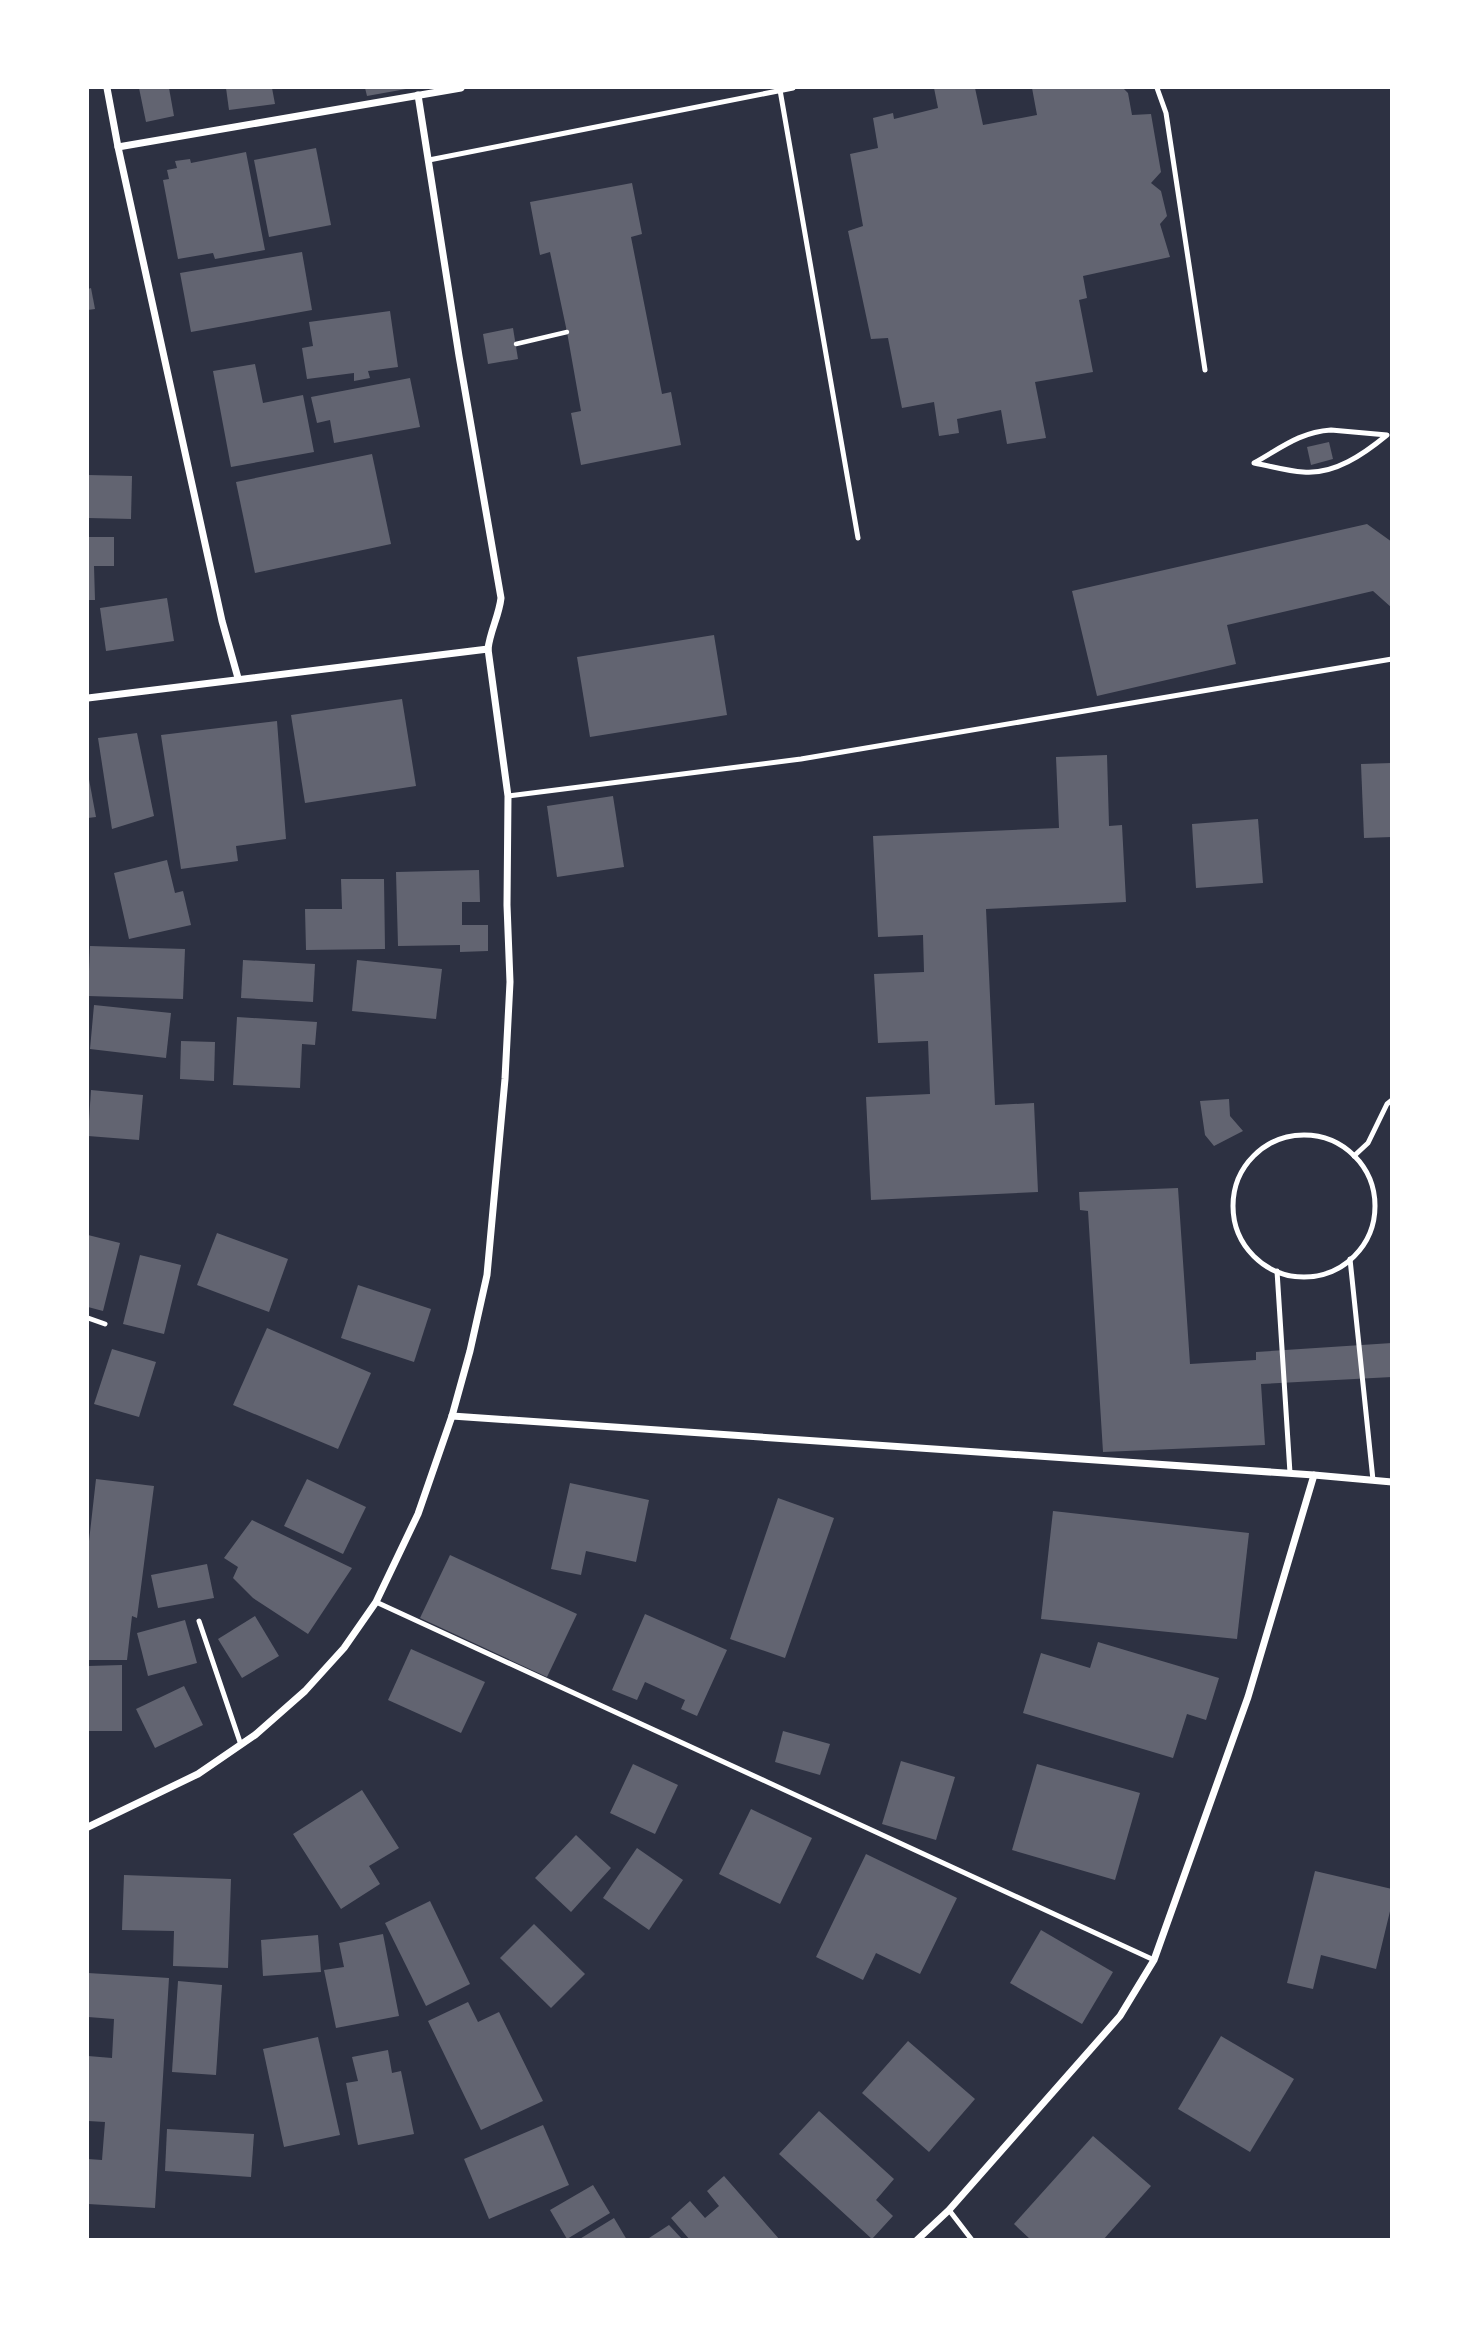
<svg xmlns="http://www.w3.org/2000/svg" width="1479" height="2327" viewBox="0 0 1479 2327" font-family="Lato,sans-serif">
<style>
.building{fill:#626471}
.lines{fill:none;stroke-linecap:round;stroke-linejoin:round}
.path{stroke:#fff;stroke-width:4.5}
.service{stroke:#fff;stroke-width:5}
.minor{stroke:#fff;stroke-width:7}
</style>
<rect width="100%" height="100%" fill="#2d3142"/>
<g class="building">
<path d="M 139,88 L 169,88 L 174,116 L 146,122 Z"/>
<path d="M 226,88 L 272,88 L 275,104 L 229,110 Z"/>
<path d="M 365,88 L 406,88 L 406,89 L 367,96 Z"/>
<path d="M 934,88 L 975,88 L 983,125 L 1037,115 L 1032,88 L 1123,88 L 1128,93 L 1132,115 L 1151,114 L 1161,172 L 1151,183 L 1161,191 L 1167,216 L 1160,224 L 1170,257 L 1083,276 L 1087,298 L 1079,300 L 1093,372 L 1035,382 L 1046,438 L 1007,444 L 1001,410 L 957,419 L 959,433 L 939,436 L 934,402 L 902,408 L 888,338 L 871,339 L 848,231 L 863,226 L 850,154 L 878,148 L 873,118 L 893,113 L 894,119 L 938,108 Z"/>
<path d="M 316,148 L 331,225 L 269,237 L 254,160 Z"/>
<path d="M 246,152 L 265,250 L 215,259 L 213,253 L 178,259 L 163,180 L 169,179 L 167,170 L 177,168 L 175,161 L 190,159 L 191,163 Z"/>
<path d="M 632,183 L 642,234 L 631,237 L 662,394 L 671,392 L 681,445 L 581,465 L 571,413 L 581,411 L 567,332 L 550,252 L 540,255 L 530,202 Z"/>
<path d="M 302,252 L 312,310 L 191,332 L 180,273 Z"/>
<path d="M 91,288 L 95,309 L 88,310 L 88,289 Z"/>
<path d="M 390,311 L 398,367 L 368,371 L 370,378 L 354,381 L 354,373 L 307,379 L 302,348 L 313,346 L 309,322 Z"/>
<path d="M 513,328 L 518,359 L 488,364 L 483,334 Z"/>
<path d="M 255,364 L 263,403 L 303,395 L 314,452 L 231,467 L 213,371 Z"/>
<path d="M 410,378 L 420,427 L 334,443 L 330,420 L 317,423 L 311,397 Z"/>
<path d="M 1329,442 L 1333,459 L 1311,465 L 1307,447 Z"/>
<path d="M 372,454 L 391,544 L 255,573 L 236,482 Z"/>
<path d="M 88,475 L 132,476 L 131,519 L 88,518 Z"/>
<path d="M 1367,524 L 1392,542 L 1392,608 L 1373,591 L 1227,625 L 1236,664 L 1097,696 L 1072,591 Z"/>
<path d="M 88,537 L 114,537 L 114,566 L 94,566 L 95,600 L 88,600 Z"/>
<path d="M 167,598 L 174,641 L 106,651 L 100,608 Z"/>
<path d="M 714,635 L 727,715 L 590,737 L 577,657 Z"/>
<path d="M 402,699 L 416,786 L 305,803 L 291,715 Z"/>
<path d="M 277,721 L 286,839 L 236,846 L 238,861 L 181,869 L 161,735 Z"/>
<path d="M 137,733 L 154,816 L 112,829 L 98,738 Z"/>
<path d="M 1107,755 L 1109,826 L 1122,825 L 1126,902 L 986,909 L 995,1105 L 1034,1103 L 1038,1192 L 871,1200 L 866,1097 L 930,1094 L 928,1041 L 878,1043 L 874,974 L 924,972 L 923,935 L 878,937 L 873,836 L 1059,828 L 1056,757 Z"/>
<path d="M 1392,763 L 1392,837 L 1364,838 L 1361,764 Z"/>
<path d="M 88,774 L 96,817 L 88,818 Z"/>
<path d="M 613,796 L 624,867 L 557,877 L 547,806 Z"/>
<path d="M 1258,819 L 1263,883 L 1196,888 L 1192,824 Z"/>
<path d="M 167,860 L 175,893 L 183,891 L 191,925 L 129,939 L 114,873 Z"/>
<path d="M 479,870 L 480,902 L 462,902 L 462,925 L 488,925 L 488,951 L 460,952 L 460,945 L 398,946 L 396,872 Z"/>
<path d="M 341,879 L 384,879 L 385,949 L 306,950 L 305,909 L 342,909 Z"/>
<path d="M 90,946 L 185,949 L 183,999 L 88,996 Z"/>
<path d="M 243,960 L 315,964 L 313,1002 L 241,998 Z"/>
<path d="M 357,960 L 442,969 L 436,1019 L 352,1011 Z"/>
<path d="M 94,1005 L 171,1013 L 166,1058 L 90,1049 Z"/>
<path d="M 237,1017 L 317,1022 L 315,1045 L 302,1044 L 300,1088 L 233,1085 Z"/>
<path d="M 181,1041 L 215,1042 L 214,1081 L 180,1079 Z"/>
<path d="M 91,1090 L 143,1095 L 139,1140 L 88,1136 Z"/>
<path d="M 1229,1099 L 1230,1116 L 1243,1131 L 1214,1146 L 1205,1135 L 1200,1101 Z"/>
<path d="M 1178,1188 L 1190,1364 L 1256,1360 L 1256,1352 L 1392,1343 L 1392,1377 L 1261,1384 L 1265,1445 L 1103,1452 L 1088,1211 L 1080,1210 L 1079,1192 Z"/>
<path d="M 217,1233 L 288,1259 L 269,1312 L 197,1285 Z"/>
<path d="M 88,1235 L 120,1243 L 103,1311 L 88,1307 Z"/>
<path d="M 140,1255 L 181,1265 L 164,1334 L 123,1324 Z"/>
<path d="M 358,1285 L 431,1309 L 414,1362 L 341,1338 Z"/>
<path d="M 267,1328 L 371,1373 L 338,1449 L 233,1405 Z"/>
<path d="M 112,1349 L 156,1362 L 139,1417 L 94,1404 Z"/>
<path d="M 96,1479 L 154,1486 L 137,1618 L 132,1616 L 127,1660 L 88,1660 L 88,1550 Z"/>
<path d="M 307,1479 L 366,1507 L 343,1554 L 284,1526 Z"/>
<path d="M 570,1483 L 649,1500 L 636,1562 L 586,1551 L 581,1575 L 551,1569 Z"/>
<path d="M 778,1498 L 834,1518 L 785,1658 L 730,1639 Z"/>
<path d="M 1053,1511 L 1249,1533 L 1237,1639 L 1041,1619 Z"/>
<path d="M 252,1520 L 352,1568 L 308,1634 L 253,1598 L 233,1578 L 238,1567 L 224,1558 Z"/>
<path d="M 450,1555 L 577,1614 L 547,1677 L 420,1618 Z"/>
<path d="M 207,1564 L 214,1598 L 158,1608 L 151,1575 Z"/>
<path d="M 645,1614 L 727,1650 L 697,1716 L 681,1709 L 685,1700 L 645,1682 L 637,1700 L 612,1690 Z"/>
<path d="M 255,1616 L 279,1656 L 242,1678 L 218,1639 Z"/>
<path d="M 185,1620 L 197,1663 L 148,1676 L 137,1633 Z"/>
<path d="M 1098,1642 L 1219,1678 L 1206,1720 L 1187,1714 L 1173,1758 L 1023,1713 L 1041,1653 L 1090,1668 Z"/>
<path d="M 411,1649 L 485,1682 L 461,1733 L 388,1700 Z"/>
<path d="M 122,1665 L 122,1731 L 88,1731 L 88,1666 Z"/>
<path d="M 184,1686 L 203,1725 L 155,1748 L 136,1709 Z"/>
<path d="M 783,1731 L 830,1744 L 820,1775 L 775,1762 Z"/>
<path d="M 901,1761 L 955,1777 L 936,1840 L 882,1824 Z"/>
<path d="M 633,1764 L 678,1785 L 655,1834 L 610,1813 Z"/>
<path d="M 1037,1764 L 1140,1793 L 1115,1880 L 1012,1850 Z"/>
<path d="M 362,1790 L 399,1848 L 369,1866 L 380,1884 L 341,1909 L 293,1834 Z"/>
<path d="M 751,1809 L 812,1838 L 780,1904 L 719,1874 Z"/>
<path d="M 576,1835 L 611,1868 L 571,1912 L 535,1878 Z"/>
<path d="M 637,1848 L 683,1880 L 649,1930 L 603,1898 Z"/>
<path d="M 866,1854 L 957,1898 L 920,1974 L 876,1953 L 863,1980 L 816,1957 Z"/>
<path d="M 1315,1871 L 1392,1889 L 1392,1903 L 1376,1969 L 1321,1955 L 1313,1989 L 1287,1983 Z"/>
<path d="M 124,1875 L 231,1879 L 228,1968 L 173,1966 L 174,1931 L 122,1930 Z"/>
<path d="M 430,1901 L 470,1984 L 426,2006 L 385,1923 Z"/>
<path d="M 534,1924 L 585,1974 L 551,2008 L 500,1958 Z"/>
<path d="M 1041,1930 L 1113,1972 L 1082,2024 L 1010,1983 Z"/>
<path d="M 383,1934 L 399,2016 L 336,2028 L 324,1970 L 344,1967 L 339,1943 Z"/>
<path d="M 318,1935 L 321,1972 L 263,1976 L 261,1940 Z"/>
<path d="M 88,1973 L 169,1978 L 155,2208 L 88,2204 L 88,2159 L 102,2160 L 105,2122 L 88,2121 L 88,2056 L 112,2058 L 114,2019 L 88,2017 Z"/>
<path d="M 178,1981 L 222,1985 L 216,2075 L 172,2072 Z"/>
<path d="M 468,2002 L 478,2022 L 499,2012 L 543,2101 L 481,2130 L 428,2021 Z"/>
<path d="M 1221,2036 L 1294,2079 L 1250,2152 L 1178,2109 Z"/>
<path d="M 318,2037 L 340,2135 L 284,2147 L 263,2049 Z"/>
<path d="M 908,2041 L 975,2099 L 929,2152 L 862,2093 Z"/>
<path d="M 388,2050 L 392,2073 L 401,2071 L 414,2134 L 358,2145 L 346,2083 L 358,2081 L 352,2057 Z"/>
<path d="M 819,2111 L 894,2179 L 876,2200 L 893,2216 L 872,2239 L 779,2154 Z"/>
<path d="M 543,2125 L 569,2185 L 489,2219 L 464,2159 Z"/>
<path d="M 167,2129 L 254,2134 L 251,2177 L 165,2171 Z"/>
<path d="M 1093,2136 L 1151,2186 L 1103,2240 L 1031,2240 L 1014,2224 Z"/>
<path d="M 724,2176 L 780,2240 L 690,2240 L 671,2218 L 690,2201 L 705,2218 L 719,2206 L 707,2191 Z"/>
<path d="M 593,2185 L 610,2213 L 567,2239 L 550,2210 Z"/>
<path d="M 614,2218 L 627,2240 L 578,2240 Z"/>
<path d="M 669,2225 L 683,2240 L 646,2240 Z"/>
</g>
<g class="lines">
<path class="path" d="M 516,344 L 567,332"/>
<g class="service">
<path d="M 1157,88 L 1166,113 L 1205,370"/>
<path d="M 780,90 L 858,538"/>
<path d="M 429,160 L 793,88"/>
<path d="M 1331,430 L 1387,435 C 1364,454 1334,475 1303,472 C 1287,471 1271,466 1254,463 C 1281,448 1300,432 1331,430 Z"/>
<path d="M 508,796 L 801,759 L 1392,659"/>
<circle cx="1304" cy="1206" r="71"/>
<path d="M 1354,1156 L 1368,1143 L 1387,1104 L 1392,1100"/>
<path d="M 1350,1259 L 1373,1480"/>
<path d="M 1277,1271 L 1290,1473"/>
<path d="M 88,1318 L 105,1324"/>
<path d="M 376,1602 L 1154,1960"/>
<path d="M 199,1621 L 241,1745"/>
<path d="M 949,2210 L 972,2240"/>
</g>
<g class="minor">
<path d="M 107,88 L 118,147 L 222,621 L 238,678"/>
<path d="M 118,147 L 461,88"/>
<path d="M 88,698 L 488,649"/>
<path d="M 452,1416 L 1314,1475 L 1392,1482"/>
<path d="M 88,1827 L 198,1774 L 255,1735 L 305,1691 L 344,1648 L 376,1602 L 418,1514 L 452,1416 L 470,1351 L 487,1275 L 505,1079 L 510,982 L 507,905 L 508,796 L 488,649 C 490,631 499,616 501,598 L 459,356 L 418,95"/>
<path d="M 917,2240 L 949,2210 L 1120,2016 L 1154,1960 L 1248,1697 L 1314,1475"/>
</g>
</g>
<rect width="1479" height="2327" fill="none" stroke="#ffffff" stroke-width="178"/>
</svg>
